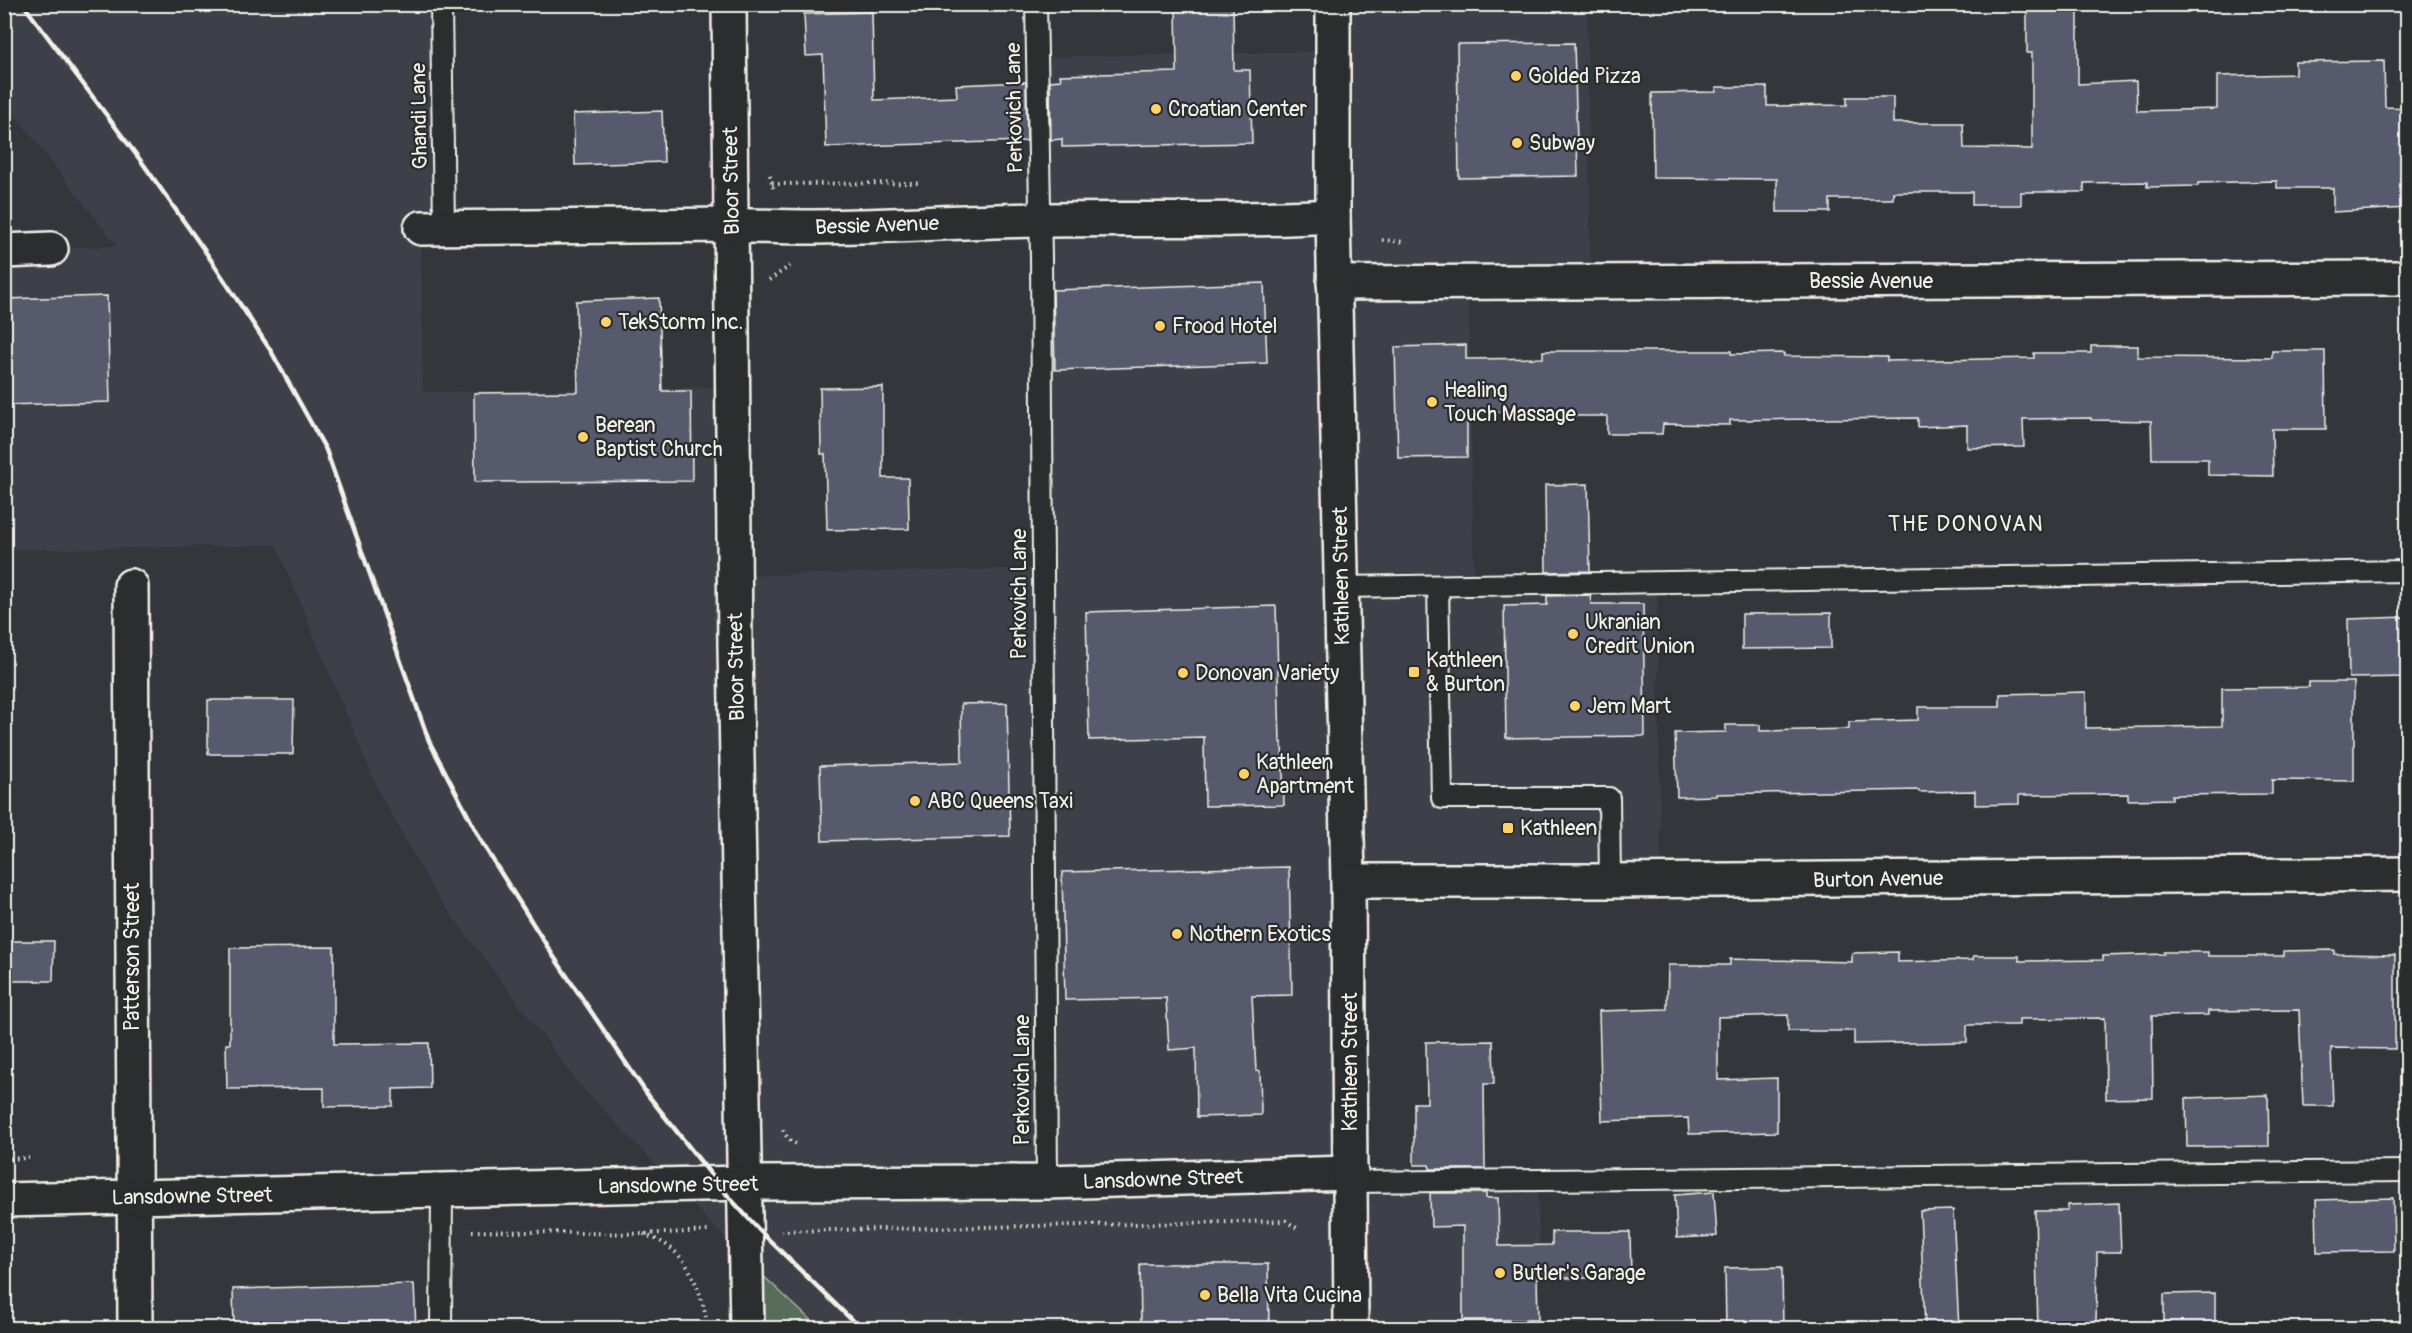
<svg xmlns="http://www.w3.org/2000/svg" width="2412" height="1333" viewBox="0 0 2412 1333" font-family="Pangolin,sans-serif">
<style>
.built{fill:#3e4149}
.green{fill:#576d5a;stroke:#a6afa1;stroke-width:1.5}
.building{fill:#565a6c;stroke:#f4f1e8;stroke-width:1.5}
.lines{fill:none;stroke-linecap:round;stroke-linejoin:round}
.service-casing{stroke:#f4f1e8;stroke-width:24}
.minor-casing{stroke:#f4f1e8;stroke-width:38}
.tertiary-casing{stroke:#f4f1e8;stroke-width:38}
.path{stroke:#f4f1e8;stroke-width:4;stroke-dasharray:1.5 4.5;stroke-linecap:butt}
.service{stroke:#2a2d2e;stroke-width:20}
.minor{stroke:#2a2d2e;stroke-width:33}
.tertiary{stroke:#2a2d2e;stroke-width:33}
.rail{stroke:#f4f1e8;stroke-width:4.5}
.poi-dot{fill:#ffd166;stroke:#2a2d2e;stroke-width:2}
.labels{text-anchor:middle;stroke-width:4.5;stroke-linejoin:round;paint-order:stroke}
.poi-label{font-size:21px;fill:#f4f1e8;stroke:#2a2d2e;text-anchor:start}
.street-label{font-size:21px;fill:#f4f1e8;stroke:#2a2d2e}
.neighbourhood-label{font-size:22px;letter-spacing:1.5px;fill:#f4f1e8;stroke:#2a2d2e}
</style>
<rect width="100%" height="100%" fill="#33363a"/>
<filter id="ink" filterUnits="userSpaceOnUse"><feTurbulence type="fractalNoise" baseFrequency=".0167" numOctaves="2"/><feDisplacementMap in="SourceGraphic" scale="12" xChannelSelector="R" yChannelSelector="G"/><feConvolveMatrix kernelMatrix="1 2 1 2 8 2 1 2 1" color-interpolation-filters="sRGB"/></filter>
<g filter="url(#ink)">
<path class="built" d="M 5,5 L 439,5 L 442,224 L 421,225 L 423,392 L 730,387 L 733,576 L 1045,568 L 1040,57 L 1330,51 L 1330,5 L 1587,5 L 1591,280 L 1468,280 L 1474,582 L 1657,579 L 1661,878 L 1344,879 L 1347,1184 L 1538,1182 L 1540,1328 L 819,1328 L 742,1256 L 580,1085 L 435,893 L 379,792 L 276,545 L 5,550 L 5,250 L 117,246 L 5,102 Z"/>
<path class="green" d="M 742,1256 L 819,1328 L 743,1328 Z"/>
<g class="building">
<path d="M 1176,4 L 1233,4 L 1234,70 L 1250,70 L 1252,143 L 1062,147 L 1062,139 L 1051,140 L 1050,81 L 1061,80 L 1060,75 L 1177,72 Z"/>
<path d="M 2027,4 L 2078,4 L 2078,84 L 2136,81 L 2137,111 L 2217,109 L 2217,76 L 2295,74 L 2295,62 L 2384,61 L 2385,107 L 2408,108 L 2408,208 L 2333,212 L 2333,188 L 2277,188 L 2277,181 L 2198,183 L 2198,186 L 2147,187 L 2147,182 L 2084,183 L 2084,192 L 2021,192 L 2021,205 L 1972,205 L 1972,192 L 1893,192 L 1893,199 L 1830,199 L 1830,212 L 1777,212 L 1777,179 L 1653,178 L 1652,93 L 1716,92 L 1716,87 L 1767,87 L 1767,106 L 1847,105 L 1847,97 L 1893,97 L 1893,123 L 1963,123 L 1964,148 L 2032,149 L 2032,53 L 2027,53 Z"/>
<path d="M 872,12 L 874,100 L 957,97 L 956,85 L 1026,82 L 1027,141 L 826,147 L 823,55 L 806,56 L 804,14 Z"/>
<path d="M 1574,43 L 1578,176 L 1459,178 L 1457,44 Z"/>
<path d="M 662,111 L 664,162 L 575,165 L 573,114 Z"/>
<path d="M 1264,283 L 1267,363 L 1055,370 L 1053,290 Z"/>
<path d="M 107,296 L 110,402 L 4,405 L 4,299 Z"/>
<path d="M 659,298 L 662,391 L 691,391 L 692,481 L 475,482 L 474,393 L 578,392 L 576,301 Z"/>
<path d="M 1466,345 L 1466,359 L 1543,358 L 1543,351 L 1731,351 L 1731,354 L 1784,353 L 1784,356 L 1887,357 L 1887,361 L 2034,358 L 2034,353 L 2091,353 L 2091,346 L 2138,346 L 2138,357 L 2272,358 L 2272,351 L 2325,351 L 2326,429 L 2272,429 L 2273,476 L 2208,475 L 2208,459 L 2152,459 L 2151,421 L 2091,420 L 2091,418 L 2023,419 L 2024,447 L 1967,448 L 1967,425 L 1918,427 L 1918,418 L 1730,420 L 1730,425 L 1663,424 L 1662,434 L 1607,434 L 1607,416 L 1544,416 L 1544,411 L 1467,413 L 1467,457 L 1398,458 L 1395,347 Z"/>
<path d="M 883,387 L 883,478 L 908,478 L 909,529 L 827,530 L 825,454 L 821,454 L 820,388 Z"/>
<path d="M 1588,484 L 1590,571 L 1546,572 L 1545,485 Z"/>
<path d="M 1590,595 L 1591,604 L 1643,604 L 1645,736 L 1506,738 L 1504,606 L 1547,605 L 1547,596 Z"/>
<path d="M 1276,606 L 1280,742 L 1282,742 L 1284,805 L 1205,806 L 1204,737 L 1089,740 L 1086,612 Z"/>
<path d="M 1831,613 L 1831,648 L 1742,649 L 1742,614 Z"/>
<path d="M 2408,617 L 2408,677 L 2349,678 L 2348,619 Z"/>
<path d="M 2309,682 L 2354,682 L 2354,781 L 2272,780 L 2272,794 L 2172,795 L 2172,799 L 2128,800 L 2128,794 L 2019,795 L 2019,804 L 1975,805 L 1975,791 L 1919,792 L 1919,790 L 1716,794 L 1716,796 L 1677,797 L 1675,733 L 1726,732 L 1726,725 L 1760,725 L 1760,731 L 1849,729 L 1849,722 L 1918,720 L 1918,707 L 2000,707 L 2000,694 L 2086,692 L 2086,728 L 2222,726 L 2222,688 L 2309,687 Z"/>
<path d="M 208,700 L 294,700 L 293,754 L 208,754 Z"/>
<path d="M 1007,703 L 1010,836 L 822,841 L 820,766 L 962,762 L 961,704 Z"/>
<path d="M 1289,867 L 1292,995 L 1252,996 L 1256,1071 L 1260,1071 L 1261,1115 L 1197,1117 L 1196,1048 L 1169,1050 L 1166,998 L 1065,1000 L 1062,872 Z"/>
<path d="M 10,941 L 54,941 L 53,981 L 10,981 Z"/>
<path d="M 334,947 L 334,1044 L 429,1043 L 430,1088 L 393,1089 L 393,1106 L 324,1107 L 324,1088 L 227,1089 L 226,1044 L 230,1044 L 230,948 Z"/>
<path d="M 2334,950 L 2334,954 L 2395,955 L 2395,1049 L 2331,1048 L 2333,1106 L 2303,1106 L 2299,1010 L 2208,1011 L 2208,1015 L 2152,1016 L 2153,1098 L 2106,1099 L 2105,1018 L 2019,1019 L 2019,1025 L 1967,1025 L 1967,1042 L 1854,1044 L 1854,1031 L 1788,1031 L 1788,1015 L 1718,1017 L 1718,1080 L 1777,1078 L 1777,1132 L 1689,1134 L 1688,1118 L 1602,1121 L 1599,1011 L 1667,1009 L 1668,965 L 1730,965 L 1730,959 L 1852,962 L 1852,953 L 1898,952 L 1898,962 L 1973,960 L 1973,956 L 2019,956 L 2019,961 L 2103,960 L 2103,956 L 2164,954 L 2164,952 L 2208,952 L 2208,956 L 2284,956 L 2284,951 Z"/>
<path d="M 1493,1041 L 1494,1084 L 1484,1084 L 1485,1169 L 1430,1169 L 1429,1165 L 1414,1165 L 1414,1103 L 1427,1103 L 1426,1042 Z"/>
<path d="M 2268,1095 L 2269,1146 L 2187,1147 L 2186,1098 Z"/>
<path d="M 1714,1192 L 1717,1236 L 1677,1238 L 1675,1195 Z"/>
<path d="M 1430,1193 L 1486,1193 L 1486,1198 L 1498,1198 L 1499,1246 L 1552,1245 L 1552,1232 L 1630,1232 L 1631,1278 L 1537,1278 L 1538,1320 L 1463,1320 L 1463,1226 L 1431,1227 Z"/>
<path d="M 2393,1198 L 2394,1251 L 2317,1252 L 2316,1200 Z"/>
<path d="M 2119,1203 L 2121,1252 L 2097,1252 L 2096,1329 L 2038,1329 L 2035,1211 L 2068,1211 L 2068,1205 Z"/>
<path d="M 1953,1210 L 1959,1329 L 1925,1329 L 1920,1211 Z"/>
<path d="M 1140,1264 L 1268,1264 L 1269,1326 L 1141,1327 Z"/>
<path d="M 1782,1267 L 1783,1329 L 1726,1329 L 1725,1268 Z"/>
<path d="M 414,1284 L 416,1329 L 234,1329 L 233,1289 Z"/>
<path d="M 2215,1293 L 2215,1329 L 2164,1329 L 2164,1294 Z"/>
</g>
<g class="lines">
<defs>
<g id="service">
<path d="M 441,4 L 444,227"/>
<path d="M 1036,4 L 1041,258 L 1047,1182"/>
<path d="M 1438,586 L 1442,798 L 1609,798 L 1610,881"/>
<path d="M 1341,587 L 2408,571"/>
<path d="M 1351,1182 L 2408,1171"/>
<path d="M 441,1328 L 442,1191"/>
</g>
<g id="minor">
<path d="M 729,4 L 735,645 L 747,1328"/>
<path d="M 421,228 L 731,225 C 834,231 938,221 1041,220 C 1138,218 1235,222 1333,216"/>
<path d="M 4,251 L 51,249"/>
<path d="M 1334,283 L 2408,278"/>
<path d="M 131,586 L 135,1328"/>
<path d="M 4,1200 L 745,1183 L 1047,1182 L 1351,1173"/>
</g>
<g id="tertiary">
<path d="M 1333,4 L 1333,216 L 1348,881 L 1351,1328"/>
<path d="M 1348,881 L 1610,881 L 2408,874"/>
</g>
</defs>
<use href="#service" class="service-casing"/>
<use href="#minor" class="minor-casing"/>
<use href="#tertiary" class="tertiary-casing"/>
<g class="path">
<path d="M 770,175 L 774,191"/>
<path d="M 772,184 L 920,183"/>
<path d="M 1382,240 L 1405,242"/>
<path d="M 769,280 L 790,266"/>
<path d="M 783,1130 L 788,1139 L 796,1144"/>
<path d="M 4,1159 L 29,1158"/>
<path d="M 472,1231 L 643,1234 L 708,1231"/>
<path d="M 781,1231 L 1286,1221 L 1300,1230"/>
<path d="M 644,1234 C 652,1238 662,1241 669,1247 C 690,1261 701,1293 706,1317"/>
</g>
<use href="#service" class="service"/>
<use href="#minor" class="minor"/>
<use href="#tertiary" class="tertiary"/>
<path class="rail" d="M 23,4 L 144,165 L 207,254 L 271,351 L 326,450 L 429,741 L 484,846 L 552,954 L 647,1094 L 728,1196 L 760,1231 L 860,1328"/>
</g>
</g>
<g class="poi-dot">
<circle cx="1516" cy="76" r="6"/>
<circle cx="1156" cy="109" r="6"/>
<circle cx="1517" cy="143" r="6"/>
<circle cx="606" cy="322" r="6"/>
<circle cx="1160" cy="326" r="6"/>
<circle cx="1432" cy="402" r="6"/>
<circle cx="583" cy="437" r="6"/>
<circle cx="1573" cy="634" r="6"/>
<rect x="1408" y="666" width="12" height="12" rx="3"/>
<circle cx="1183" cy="673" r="6"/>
<circle cx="1575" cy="706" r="6"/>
<circle cx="1244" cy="774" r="6"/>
<circle cx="915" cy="801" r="6"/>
<rect x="1502" y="822" width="12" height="12" rx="3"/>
<circle cx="1177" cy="934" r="6"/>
<circle cx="1500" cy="1273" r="6"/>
<circle cx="1205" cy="1295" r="6"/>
</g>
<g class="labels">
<g class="poi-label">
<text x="1528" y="83">Golded Pizza</text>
<text x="1168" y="116">Croatian Center</text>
<text x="1529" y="150">Subway</text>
<text x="618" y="329">TekStorm Inc.</text>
<text x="1172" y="333">Frood Hotel</text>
<text x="1444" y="397">Healing<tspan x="1444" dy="24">Touch Massage</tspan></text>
<text x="595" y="432">Berean<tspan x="595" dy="24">Baptist Church</tspan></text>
<text x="1585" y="629">Ukranian<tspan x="1585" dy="24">Credit Union</tspan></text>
<text x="1426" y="667">Kathleen<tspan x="1426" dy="24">&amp; Burton</tspan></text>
<text x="1195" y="680">Donovan Variety</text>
<text x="1587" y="713">Jem Mart</text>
<text x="1256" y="769">Kathleen<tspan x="1256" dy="24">Apartment</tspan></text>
<text x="927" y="808">ABC Queens Taxi</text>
<text x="1520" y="835">Kathleen</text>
<text x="1189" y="941">Nothern Exotics</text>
<text x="1512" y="1280">Butler's Garage</text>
<text x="1217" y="1302">Bella Vita Cucina</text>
</g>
<g class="street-label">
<text transform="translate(1014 108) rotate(-91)" y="7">Perkovich Lane</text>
<text transform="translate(419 116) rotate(-91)" y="7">Ghandi Lane</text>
<text transform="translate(731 181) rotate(-91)" y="7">Bloor Street</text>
<text transform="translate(877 225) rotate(-2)" y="7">Bessie Avenue</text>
<text x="1871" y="288">Bessie Avenue</text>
<text transform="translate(1341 576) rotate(-91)" y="7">Kathleen Street</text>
<text transform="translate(1019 594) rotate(-90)" y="7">Perkovich Lane</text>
<text transform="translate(736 667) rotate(-91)" y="7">Bloor Street</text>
<text transform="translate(1878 879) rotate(-1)" y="7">Burton Avenue</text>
<text transform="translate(132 957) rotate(-90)" y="7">Patterson Street</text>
<text transform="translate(1350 1062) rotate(-90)" y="7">Kathleen Street</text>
<text transform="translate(1022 1080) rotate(-90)" y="7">Perkovich Lane</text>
<text transform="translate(1163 1179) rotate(-2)" y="7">Lansdowne Street</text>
<text transform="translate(678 1185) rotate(-1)" y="7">Lansdowne Street</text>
<text transform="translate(192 1196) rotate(-1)" y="7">Lansdowne Street</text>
</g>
<g class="neighbourhood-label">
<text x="1966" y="531">THE DONOVAN</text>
</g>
</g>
<rect width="2412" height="1333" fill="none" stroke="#2a2d2e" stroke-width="24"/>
<rect x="12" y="12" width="2388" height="1309" fill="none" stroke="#f4f1e8" stroke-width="2" filter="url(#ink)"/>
</svg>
